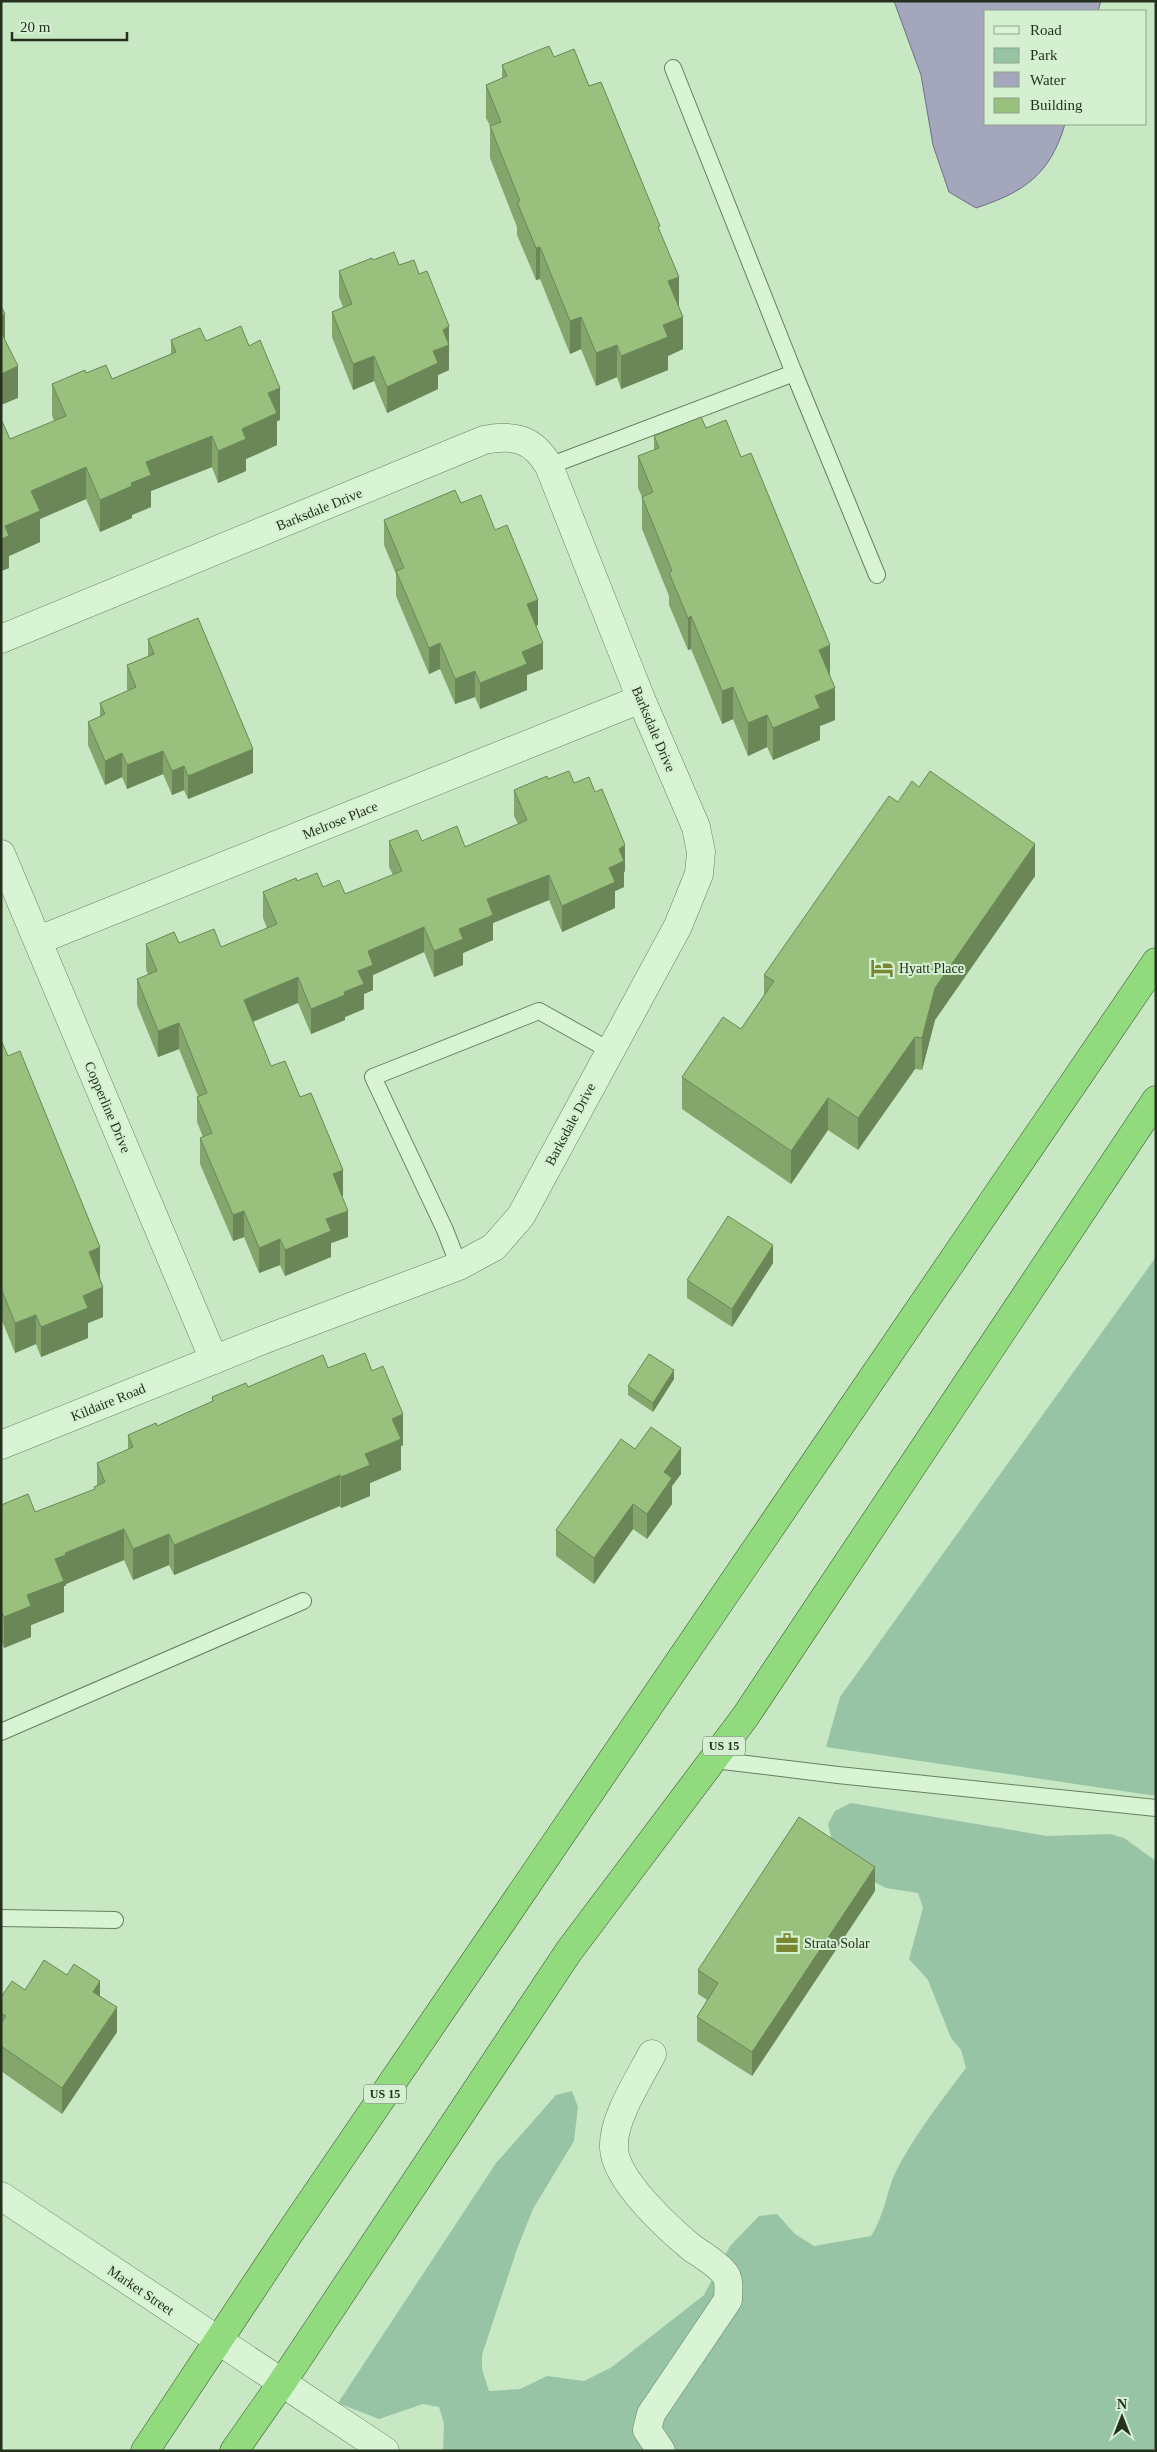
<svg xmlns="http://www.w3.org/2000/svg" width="1157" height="2452" viewBox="0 0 1157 2452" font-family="'Times New Roman',serif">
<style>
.green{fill:#98c4a6}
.water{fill:#a4a7bb;stroke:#6d6f88}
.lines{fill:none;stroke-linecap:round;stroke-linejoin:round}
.service-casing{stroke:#66805c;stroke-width:18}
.minor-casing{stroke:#66805c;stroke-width:29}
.trunk-casing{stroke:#3a4e30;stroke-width:29}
.service{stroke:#d8f4d5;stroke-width:16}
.minor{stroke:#d8f4d5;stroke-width:28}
.trunk{stroke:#91da7e;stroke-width:28}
.wall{fill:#84a66c}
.shaded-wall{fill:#6b8758}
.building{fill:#99c17d;stroke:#6b8758}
.labels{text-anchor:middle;stroke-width:4;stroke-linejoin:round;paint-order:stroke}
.shield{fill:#d5f0d1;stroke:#5a6a54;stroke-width:1}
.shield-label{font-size:12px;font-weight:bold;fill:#25311e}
.street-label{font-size:14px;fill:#25311e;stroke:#d5f0d1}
.poi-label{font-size:14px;fill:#25311e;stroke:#d5f0d1;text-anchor:start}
</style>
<rect width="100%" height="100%" fill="#c7e8c3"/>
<g class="green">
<path d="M 1156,1257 L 1156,1796 L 826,1747 L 840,1697 Z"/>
<path d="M 851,1803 L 1047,1836 L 1110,1834 L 1124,1838 L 1156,1861 L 1156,2451 L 443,2451 L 444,2424 L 439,2407 L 423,2404 L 379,2419 L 338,2403 L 496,2163 L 556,2095 L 572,2091 L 578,2107 L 574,2141 L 533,2209 L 517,2249 L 482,2355 L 482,2369 L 489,2391 L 520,2389 L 547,2376 L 584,2381 L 612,2367 L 704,2295 L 730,2246 L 759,2216 L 777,2214 L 795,2234 L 814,2246 L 871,2236 C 885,2215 886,2191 897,2169 C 916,2133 941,2101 966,2068 L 961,2050 L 951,2038 L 928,1980 L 909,1959 L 923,1908 L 918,1893 L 886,1888 L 858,1874 L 832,1841 L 828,1824 L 835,1811 Z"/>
</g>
<path class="water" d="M 894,1 L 1101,1 L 1098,11 L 986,11 L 986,124 L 1065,124 C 1050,175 1024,192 976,208 L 949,192 L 933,145 L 921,75 Z"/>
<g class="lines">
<defs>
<g id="service">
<path d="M 794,373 L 877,575"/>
<path d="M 549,466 L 794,373 L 673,68"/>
<path d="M 459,1266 L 445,1230 L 373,1077 L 539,1011 L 609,1050"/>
<path d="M 1,1732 L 303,1601"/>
<path d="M 714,1760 L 838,1775 L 1156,1808"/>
<path d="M 1,1918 L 115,1920"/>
</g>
<g id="minor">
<path d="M 1,639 L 484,440 C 515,434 533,439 549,466 L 641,699 L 696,827 L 701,852 L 699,874 L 678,926 L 521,1216 L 494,1247 L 459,1266 L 263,1340 L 1,1445"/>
<path d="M 1,854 L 214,1360"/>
<path d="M 39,940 L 641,699"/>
<path d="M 652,2054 C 639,2079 612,2120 614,2148 C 615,2180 669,2229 692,2248 C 702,2255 718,2264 725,2274 C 730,2280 728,2292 728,2300 L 651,2414 L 647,2430 L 661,2451"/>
<path d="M 1,2196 L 385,2451"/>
</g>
<g id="trunk">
<path d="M 145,2451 L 289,2234 L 1156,962"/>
<path d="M 234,2451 L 281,2384 L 569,1951 L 745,1717 L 1156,1100"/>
</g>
</defs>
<use href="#service" class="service-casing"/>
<use href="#minor" class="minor-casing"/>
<use href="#trunk" class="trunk-casing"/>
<use href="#service" class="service"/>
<use href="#minor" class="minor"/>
<use href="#trunk" class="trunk"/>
</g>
<g class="wall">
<path d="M 554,57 L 589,86 L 660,231 L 679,307 L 683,349 L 668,356 L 668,370 L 621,389 L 617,377 L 596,386 L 581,349 L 570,354 L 540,279 L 536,280 L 517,235 L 517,227 L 490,158 L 490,126 L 486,118 L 486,85 L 502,79 L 502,65 Z"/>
<path d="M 373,260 L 399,265 L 449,352 L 449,370 L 438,375 L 438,389 L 387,413 L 374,381 L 353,390 L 332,337 L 332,312 L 343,307 L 339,297 L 339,271 Z"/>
<path d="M 171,340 L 206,341 L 280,420 L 277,421 L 277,445 L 246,459 L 246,471 L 218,483 L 212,467 L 151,491 L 151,507 L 132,515 L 132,518 L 100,532 L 86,499 L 40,519 L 40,542 L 9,556 L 9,568 L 1,571 L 1,419 L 10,439 L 54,421 L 52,415 L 52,384 L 86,373 L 112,379 L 171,354 Z"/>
<path d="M 706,428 L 830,678 L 835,720 L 820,726 L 820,740 L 773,760 L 767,747 L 748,756 L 733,719 L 722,724 L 691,649 L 688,650 L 669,605 L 669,596 L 642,529 L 642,497 L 638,488 L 638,456 L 654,450 L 654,436 Z"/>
<path d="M 461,503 L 495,530 L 538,625 L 536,626 L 543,669 L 527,675 L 527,690 L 480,709 L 475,697 L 455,704 L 440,669 L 429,674 L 396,596 L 396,574 L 384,545 L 384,520 Z"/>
<path d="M 148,639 L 253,773 L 188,799 L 184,790 L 172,795 L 163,774 L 127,789 L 122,777 L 105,785 L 88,745 L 88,722 L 100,716 L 100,703 L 128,691 L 127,689 L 127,665 L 148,656 Z"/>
<path d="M 548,779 L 574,783 L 625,871 L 624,872 L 624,887 L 615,891 L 615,908 L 562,932 L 549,900 L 493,923 L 493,940 L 463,953 L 463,965 L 434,977 L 424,952 L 373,975 L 373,990 L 364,994 L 364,1009 L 345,1017 L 345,1020 L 311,1034 L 298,1003 L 253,1022 L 271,1066 L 300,1097 L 343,1196 L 342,1196 L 348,1237 L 331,1243 L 331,1257 L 285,1276 L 280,1265 L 259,1273 L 244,1237 L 233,1241 L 200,1164 L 200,1138 L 203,1137 L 197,1122 L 197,1097 L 198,1096 L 179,1049 L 158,1057 L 137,1005 L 137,979 L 148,975 L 146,969 L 146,944 L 179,943 L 221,947 L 267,928 L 263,918 L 263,892 L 297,881 L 323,887 L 345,894 L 393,875 L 389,867 L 389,841 L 422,841 L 465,847 L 518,824 L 514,816 L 514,790 Z"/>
<path d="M 898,802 L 1035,876 L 935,1020 L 922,1070 L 915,1069 L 858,1150 L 828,1130 L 791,1184 L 682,1109 L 682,1077 L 741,1029 L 764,995 L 764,975 Z"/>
<path d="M 1,1040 L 100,1277 L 103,1317 L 88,1323 L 88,1338 L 41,1357 L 36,1344 L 15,1353 L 1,1318 Z"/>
<path d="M 773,1263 L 732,1327 L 687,1298 L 687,1280 Z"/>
<path d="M 328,1368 L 403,1445 L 401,1446 L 401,1470 L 370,1483 L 370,1496 L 341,1508 L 340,1506 L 174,1575 L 169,1565 L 133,1580 L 124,1560 L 66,1584 L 66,1586 L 64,1586 L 64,1612 L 31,1625 L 31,1637 L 4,1648 L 1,1641 L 1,1505 L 35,1512 L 94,1490 L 94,1487 L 97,1486 L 97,1463 L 128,1450 L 128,1435 L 157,1426 L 212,1402 L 212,1397 L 248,1387 Z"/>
<path d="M 674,1379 L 653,1412 L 628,1395 L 628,1386 Z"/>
<path d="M 635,1449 L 681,1474 L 672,1486 L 672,1504 L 647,1539 L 633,1529 L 594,1584 L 556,1556 L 556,1530 Z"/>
<path d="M 875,1891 L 752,2076 L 697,2041 L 697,2017 L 707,2000 L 698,1994 L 698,1970 Z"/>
<path d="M 67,1975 L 100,1996 L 117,2032 L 62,2114 L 1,2071 L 1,1997 Z"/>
</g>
<g class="shaded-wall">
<path d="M 540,247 L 540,279 L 536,280 L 536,248 Z"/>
<path d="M 679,277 L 679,310 L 668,281 Z"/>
<path d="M 5,314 L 5,346 L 1,348 L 1,316 Z"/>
<path d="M 581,317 L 581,349 L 570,354 L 570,321 Z"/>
<path d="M 683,317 L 683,349 L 668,356 L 668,370 L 621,389 L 621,356 L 663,325 Z"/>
<path d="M 449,326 L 449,370 L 438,375 L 438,389 L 387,413 L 387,387 L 433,351 L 443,330 Z"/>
<path d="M 617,345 L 617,377 L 596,386 L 596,353 Z"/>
<path d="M 374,356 L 374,381 L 353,390 L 353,364 Z"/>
<path d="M 18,366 L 18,398 L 1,405 L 1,374 Z"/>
<path d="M 280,388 L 280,420 L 277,421 L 277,445 L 246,459 L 246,471 L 218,483 L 218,451 L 242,429 L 268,393 Z"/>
<path d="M 212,436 L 212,467 L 151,491 L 151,507 L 132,515 L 132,518 L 100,532 L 100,500 L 131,483 L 146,462 Z"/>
<path d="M 86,467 L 86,499 L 40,519 L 40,542 L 9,556 L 9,568 L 1,571 L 1,539 L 5,526 L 31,491 Z"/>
<path d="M 538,600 L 538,625 L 527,630 L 527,604 Z"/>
<path d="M 691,616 L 691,649 L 688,650 L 688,618 Z"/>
<path d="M 440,643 L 440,669 L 429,674 L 429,648 Z"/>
<path d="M 543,643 L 543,669 L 527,675 L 527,690 L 480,709 L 480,683 L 522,652 Z"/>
<path d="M 830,645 L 830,678 L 819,650 Z"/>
<path d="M 475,671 L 475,697 L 455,704 L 455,679 Z"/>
<path d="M 733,687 L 733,719 L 722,724 L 722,691 Z"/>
<path d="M 835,688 L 835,720 L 820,726 L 820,740 L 773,760 L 773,728 L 815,696 Z"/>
<path d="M 767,715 L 767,747 L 748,756 L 748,723 Z"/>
<path d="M 253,749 L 253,773 L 188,799 L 188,776 Z"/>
<path d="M 163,751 L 163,774 L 127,789 L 127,765 Z"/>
<path d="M 122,753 L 122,777 L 105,785 L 105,761 Z"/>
<path d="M 184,766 L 184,790 L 172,795 L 172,771 Z"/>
<path d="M 1035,844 L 1035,876 L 935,1020 L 922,1070 L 922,1038 L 935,988 Z"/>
<path d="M 625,845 L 625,871 L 624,872 L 624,887 L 615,891 L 615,908 L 562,932 L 562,906 L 609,868 L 619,849 Z"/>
<path d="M 549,875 L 549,900 L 493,923 L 493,940 L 463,953 L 463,965 L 434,977 L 434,951 L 459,929 L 487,899 Z"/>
<path d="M 424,927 L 424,952 L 373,975 L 373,990 L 364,994 L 364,1009 L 345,1017 L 345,1020 L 311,1034 L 311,1009 L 344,992 L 358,971 L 368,951 Z"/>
<path d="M 298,977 L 298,1003 L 244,1025 L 244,1000 Z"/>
<path d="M 179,1023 L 179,1049 L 158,1057 L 158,1031 Z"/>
<path d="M 915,1037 L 915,1069 L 858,1150 L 858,1118 Z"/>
<path d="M 828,1098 L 828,1130 L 791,1184 L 791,1151 Z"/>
<path d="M 343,1170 L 343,1196 L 333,1200 L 333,1174 Z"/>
<path d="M 244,1211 L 244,1237 L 233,1241 L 233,1215 Z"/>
<path d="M 348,1211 L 348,1237 L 331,1243 L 331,1257 L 285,1276 L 285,1250 L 326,1219 Z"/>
<path d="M 280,1239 L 280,1265 L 259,1273 L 259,1248 Z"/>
<path d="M 773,1245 L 773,1263 L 732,1327 L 732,1309 Z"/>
<path d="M 100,1247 L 100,1277 L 89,1282 L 89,1252 Z"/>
<path d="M 103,1287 L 103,1317 L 88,1323 L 88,1338 L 41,1357 L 41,1327 L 83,1296 Z"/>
<path d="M 36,1315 L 36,1344 L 15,1353 L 15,1323 Z"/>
<path d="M 674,1370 L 674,1379 L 653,1412 L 653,1403 Z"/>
<path d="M 403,1414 L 403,1445 L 401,1446 L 401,1470 L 370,1483 L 370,1496 L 341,1508 L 341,1477 L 365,1454 L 392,1419 Z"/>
<path d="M 681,1448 L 681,1474 L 672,1486 L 672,1504 L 647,1539 L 647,1514 L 664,1472 Z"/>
<path d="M 340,1475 L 340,1506 L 174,1575 L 174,1545 Z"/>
<path d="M 633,1504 L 633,1529 L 594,1584 L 594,1558 Z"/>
<path d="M 124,1529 L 124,1560 L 66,1584 L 66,1586 L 64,1586 L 64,1612 L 31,1625 L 31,1637 L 4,1648 L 4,1617 L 27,1595 L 55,1559 L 65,1553 Z"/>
<path d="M 169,1534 L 169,1565 L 133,1580 L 133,1549 Z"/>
<path d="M 875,1867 L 875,1891 L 752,2076 L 752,2052 Z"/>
<path d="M 100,1981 L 100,2007 L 93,1992 Z"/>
<path d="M 117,2007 L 117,2032 L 62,2114 L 62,2088 Z"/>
</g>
<g class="building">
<path d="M 549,46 L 554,57 L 574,49 L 589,86 L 601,82 L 660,226 L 658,227 L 679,277 L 668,281 L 683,317 L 663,325 L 668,337 L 621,356 L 617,345 L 596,353 L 581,317 L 570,321 L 540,247 L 536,248 L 517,202 L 520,201 L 490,126 L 501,122 L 486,85 L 507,76 L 502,65 Z"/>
<path d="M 394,252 L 399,265 L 414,260 L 419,274 L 427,271 L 449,326 L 443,330 L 449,345 L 433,351 L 438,363 L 387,387 L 374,356 L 353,364 L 332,312 L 352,304 L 339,271 L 372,258 L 373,260 Z"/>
<path d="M 1,306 L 5,314 L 1,316 Z"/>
<path d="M 241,326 L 249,346 L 260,340 L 280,388 L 268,393 L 277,413 L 242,429 L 246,439 L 218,451 L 212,436 L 146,462 L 151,475 L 131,483 L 132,486 L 100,500 L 86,467 L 31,491 L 40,511 L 5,526 L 9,536 L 1,539 L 1,419 L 10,439 L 66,416 L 52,384 L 85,370 L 86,373 L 106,365 L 112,379 L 176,352 L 171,340 L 200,328 L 206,341 Z"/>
<path d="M 1,332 L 18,366 L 1,374 Z"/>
<path d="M 701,417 L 706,428 L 726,420 L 741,457 L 751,453 L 830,645 L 819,650 L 835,688 L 815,696 L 820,708 L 773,728 L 767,715 L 748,723 L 733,687 L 722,691 L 691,616 L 688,618 L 669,573 L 672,571 L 642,497 L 653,492 L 638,456 L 659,448 L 654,436 Z"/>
<path d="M 455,490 L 461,503 L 481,495 L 495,530 L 507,525 L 538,600 L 527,604 L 543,643 L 522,652 L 527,664 L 480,683 L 475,671 L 455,679 L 440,643 L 429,648 L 396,571 L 404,568 L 384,520 Z"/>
<path d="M 198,618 L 253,749 L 188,776 L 184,766 L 172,771 L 163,751 L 127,765 L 122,753 L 105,761 L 88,722 L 105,714 L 100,703 L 136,687 L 127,665 L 154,654 L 148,639 Z"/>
<path d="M 569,771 L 574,783 L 589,777 L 595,792 L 602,789 L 625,845 L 619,849 L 624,861 L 609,868 L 615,882 L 562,906 L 549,875 L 487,899 L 493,915 L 459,929 L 463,939 L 434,951 L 424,927 L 368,951 L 373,965 L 358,971 L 364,984 L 344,992 L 345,995 L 311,1009 L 298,977 L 244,1000 L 271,1066 L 285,1061 L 300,1097 L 311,1093 L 343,1170 L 333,1174 L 348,1211 L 326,1219 L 331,1231 L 285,1250 L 280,1239 L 259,1248 L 244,1211 L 233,1215 L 200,1138 L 212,1133 L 197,1097 L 207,1093 L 179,1023 L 158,1031 L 137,979 L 157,971 L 146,944 L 174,932 L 179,943 L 214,929 L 221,947 L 277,924 L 263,892 L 296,878 L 297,881 L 317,873 L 323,887 L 339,880 L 345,894 L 402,871 L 389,841 L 417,830 L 422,841 L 457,826 L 465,847 L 527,820 L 514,790 L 547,776 L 548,779 Z"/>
<path d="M 930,771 L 1035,844 L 935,988 L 922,1038 L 915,1037 L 858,1118 L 828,1098 L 791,1151 L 682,1077 L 723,1017 L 741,1029 L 774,981 L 764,975 L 889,796 L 898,802 L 912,781 L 919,787 Z"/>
<path d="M 1,1040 L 8,1056 L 20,1051 L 100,1247 L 89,1252 L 103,1287 L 83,1296 L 88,1308 L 41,1327 L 36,1315 L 15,1323 L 1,1288 Z"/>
<path d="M 728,1216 L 773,1245 L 732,1309 L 687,1280 Z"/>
<path d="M 365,1353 L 372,1371 L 383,1366 L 403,1414 L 392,1419 L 401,1439 L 365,1454 L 370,1465 L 341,1477 L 340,1475 L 174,1545 L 169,1534 L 133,1549 L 124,1529 L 65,1553 L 66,1555 L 55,1559 L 64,1581 L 27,1595 L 31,1606 L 4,1617 L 1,1610 L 1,1505 L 28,1494 L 35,1512 L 95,1489 L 94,1487 L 105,1482 L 97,1463 L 133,1447 L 128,1435 L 156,1423 L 157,1426 L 213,1401 L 212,1397 L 246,1383 L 248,1387 L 323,1355 L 328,1368 Z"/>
<path d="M 649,1354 L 674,1370 L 653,1403 L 628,1386 Z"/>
<path d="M 651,1427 L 681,1448 L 664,1472 L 672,1478 L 647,1514 L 633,1504 L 594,1558 L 556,1530 L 621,1439 L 635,1449 Z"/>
<path d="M 799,1817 L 875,1867 L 752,2052 L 697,2017 L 718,1983 L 698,1970 Z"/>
<path d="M 44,1960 L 67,1975 L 74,1964 L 100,1981 L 93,1992 L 117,2007 L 62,2088 L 1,2046 L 1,2023 L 6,2016 L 1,2013 L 1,1997 L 12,1981 L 25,1990 Z"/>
</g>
<defs>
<symbol id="hotel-bare" viewBox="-9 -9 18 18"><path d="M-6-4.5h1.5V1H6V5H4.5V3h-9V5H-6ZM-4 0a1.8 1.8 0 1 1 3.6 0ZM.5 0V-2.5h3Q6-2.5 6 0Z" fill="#798733" stroke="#d5f0d1" stroke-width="2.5" paint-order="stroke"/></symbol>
<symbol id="office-bare" viewBox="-9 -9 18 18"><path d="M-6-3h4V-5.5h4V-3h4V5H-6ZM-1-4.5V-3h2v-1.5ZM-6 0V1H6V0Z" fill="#798733" stroke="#d5f0d1" stroke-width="2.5" paint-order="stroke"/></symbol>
</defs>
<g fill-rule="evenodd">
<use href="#hotel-bare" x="866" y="952" width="32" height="32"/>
<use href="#office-bare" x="771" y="1927" width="32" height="32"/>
</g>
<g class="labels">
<g class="shield">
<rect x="703" y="1736.5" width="42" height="19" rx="4"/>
<rect x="364" y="2084.5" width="42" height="19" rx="4"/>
</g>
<g class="shield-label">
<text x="724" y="1750">US 15</text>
<text x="385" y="2098">US 15</text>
</g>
<g class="street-label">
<text transform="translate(319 509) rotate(-22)" y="5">Barksdale Drive</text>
<text transform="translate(654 729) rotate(67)" y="5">Barksdale Drive</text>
<text transform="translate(340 820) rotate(-22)" y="5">Melrose Place</text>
<text transform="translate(108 1107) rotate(67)" y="5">Copperline Drive</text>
<text transform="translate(570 1124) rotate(-62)" y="5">Barksdale Drive</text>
<text transform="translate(108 1402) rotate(-22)" y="5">Kildaire Road</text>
<text transform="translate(141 2290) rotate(34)" y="5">Market Street</text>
</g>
<g class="poi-label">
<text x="899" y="973">Hyatt Place</text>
<text x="804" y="1948">Strata Solar</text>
</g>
</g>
<rect width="1157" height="2452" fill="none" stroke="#25311e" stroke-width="5"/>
<rect x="984" y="10" width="162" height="115" fill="#d5f0d1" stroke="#8fa489"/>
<rect x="994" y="26" width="25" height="8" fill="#d8f4d5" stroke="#8fa489"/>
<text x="1030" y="35" font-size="15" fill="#25311e">Road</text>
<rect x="994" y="48" width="25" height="15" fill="#98c4a6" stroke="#8fa489"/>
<text x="1030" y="60" font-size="15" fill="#25311e">Park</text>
<rect x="994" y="72" width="25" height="15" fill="#a4a7bb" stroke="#8fa489"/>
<text x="1030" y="85" font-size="15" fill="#25311e">Water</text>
<rect x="994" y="98" width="25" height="15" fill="#99c17d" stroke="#8fa489"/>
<text x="1030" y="110" font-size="15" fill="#25311e">Building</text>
<g transform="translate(1122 2417)" stroke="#d5f0d1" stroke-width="4" paint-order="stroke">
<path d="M0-4L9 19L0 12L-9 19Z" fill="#25311e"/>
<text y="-8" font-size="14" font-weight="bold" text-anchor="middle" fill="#25311e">N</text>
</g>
<path d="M12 32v8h115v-8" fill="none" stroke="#25311e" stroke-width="2.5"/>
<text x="20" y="32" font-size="15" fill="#25311e" stroke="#d5f0d1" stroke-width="4" paint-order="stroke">20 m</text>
</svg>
